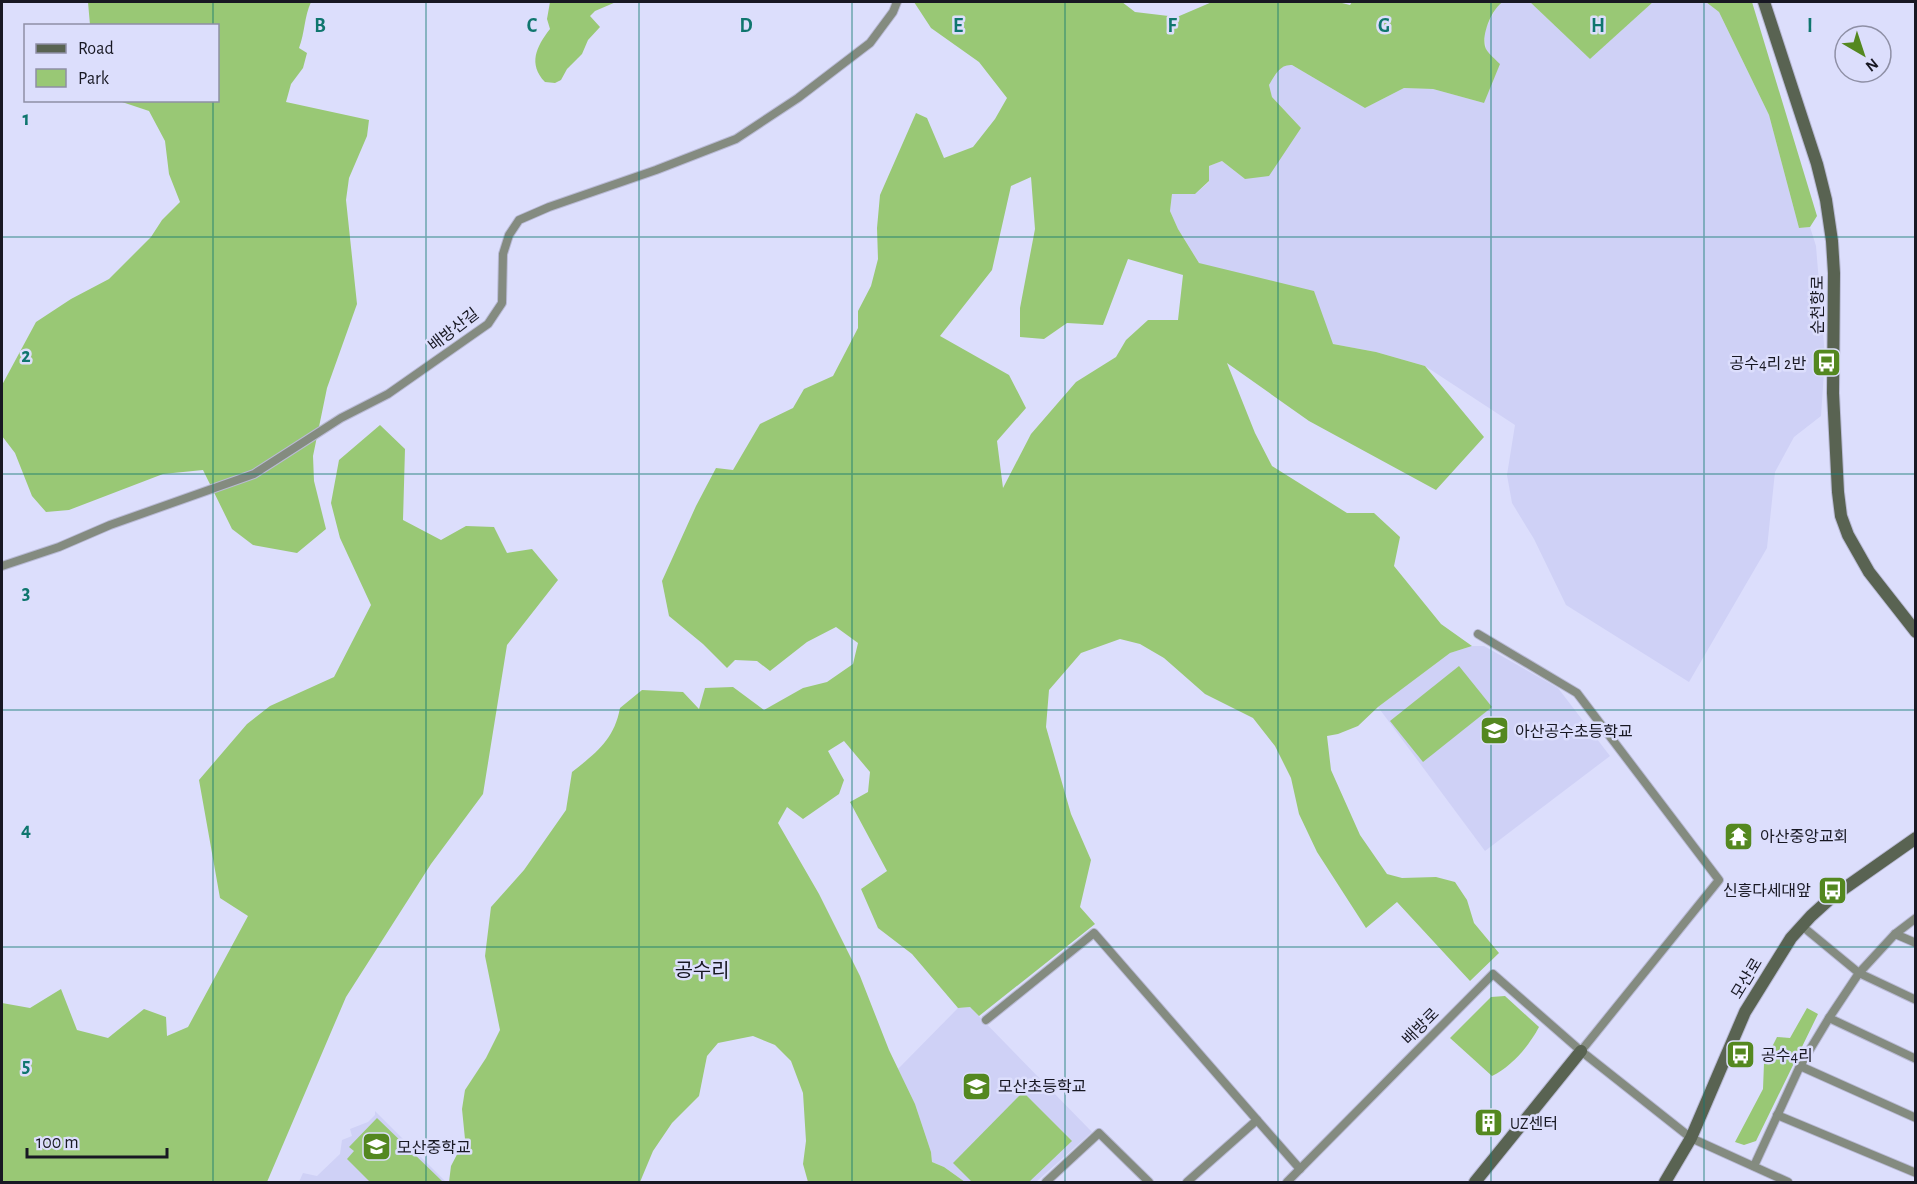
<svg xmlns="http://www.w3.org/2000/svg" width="1917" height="1184" viewBox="0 0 1917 1184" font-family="'Alegreya Sans','Noto Sans KR',sans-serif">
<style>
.built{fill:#cfd1f6}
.green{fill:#99c875;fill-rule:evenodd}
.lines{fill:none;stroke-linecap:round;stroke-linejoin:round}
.street-casing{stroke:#b9bad5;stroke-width:10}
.secondary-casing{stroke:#b9bad5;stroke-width:14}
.street{stroke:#848b80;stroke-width:8}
.secondary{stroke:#596352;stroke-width:12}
.grid{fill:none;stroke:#0f766e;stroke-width:1.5;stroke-opacity:0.55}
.labels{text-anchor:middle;stroke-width:5;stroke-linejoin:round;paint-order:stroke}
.street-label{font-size:16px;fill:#181823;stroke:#dcdefc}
.poi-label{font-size:16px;fill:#181823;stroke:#dcdefc;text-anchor:start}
.quarter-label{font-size:20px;fill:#181823;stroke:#dcdefc}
.grid-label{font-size:20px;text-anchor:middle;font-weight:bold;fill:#0f766e;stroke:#dcdefc;stroke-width:5;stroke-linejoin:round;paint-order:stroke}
</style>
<rect width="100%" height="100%" fill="#dcdefc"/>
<g class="built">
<path d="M 1503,2 L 1530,2 L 1590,59 L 1653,2 L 1706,2 L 1719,12 L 1769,115 L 1799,228 L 1810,227 L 1816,246 L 1825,357 L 1821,416 L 1794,437 L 1775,472 L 1767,548 L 1689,682 L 1566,605 L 1534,539 L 1512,503 L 1507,475 L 1515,425 L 1425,366 L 1376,352 L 1333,344 L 1199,263 L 1178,229 L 1170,211 L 1172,194 L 1195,194 L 1209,182 L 1209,166 L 1222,161 L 1245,179 L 1301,128 L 1272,97 L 1269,85 L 1278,70 L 1287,64 L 1292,65 L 1365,108 L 1404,88 L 1433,89 L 1484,103 L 1486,49 L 1484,32 L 1498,4 Z"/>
<path d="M 1472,646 L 1484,646 L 1558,688 L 1610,756 L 1485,851 L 1378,707 L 1450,653 Z"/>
<path d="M 970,1007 L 1092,1132 L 1036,1182 L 965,1182 L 944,1167 L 932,1162 L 931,1152 L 915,1104 L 898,1069 L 958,1008 Z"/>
<path d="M 375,1111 L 446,1182 L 299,1182 L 303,1173 L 317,1176 L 340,1154 L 342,1140 L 352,1136 L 350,1129 L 368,1122 L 375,1115 Z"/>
</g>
<g class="green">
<path d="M 88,2 L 311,2 C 304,17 305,33 299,48 L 307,53 L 303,68 L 291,84 L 286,102 L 369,120 L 367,136 L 349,178 L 346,200 L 357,304 L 327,388 L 313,456 L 314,481 L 326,529 L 297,553 L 253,545 L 232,529 L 203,470 L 163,474 L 69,510 L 46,512 L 32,496 L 15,453 L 2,436 L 2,385 L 36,322 L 71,299 L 109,279 L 151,237 L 162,220 L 180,202 L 169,174 L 165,141 L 149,111 L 119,101 L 218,100 L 218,26 L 90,25 Z"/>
<path d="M 550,2 L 616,2 L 595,11 L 590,16 L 600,27 L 588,40 L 582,54 L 567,69 L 561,80 L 555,83 L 545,82 C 528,64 536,47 550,29 L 547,19 Z"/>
<path d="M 914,2 L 1122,2 L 1135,12 L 1177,17 L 1212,2 L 1338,2 L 1350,5 L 1352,2 L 1503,2 C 1492,8 1480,37 1486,49 C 1489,54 1496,60 1500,64 L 1484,103 L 1433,89 L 1404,88 L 1365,108 L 1292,65 C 1280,64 1275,75 1269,85 L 1272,97 L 1301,128 L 1269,176 L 1245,179 L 1222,161 L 1209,166 L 1209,181 L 1195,194 L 1172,194 L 1170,211 L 1178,229 L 1199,263 L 1314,291 L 1333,344 L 1376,352 L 1425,366 L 1484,437 L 1436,490 L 1309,421 L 1227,363 L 1255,433 L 1272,466 L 1347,513 L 1374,513 L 1400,537 L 1394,566 L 1441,624 L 1472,646 L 1450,653 L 1378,707 L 1358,726 L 1338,734 L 1327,736 L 1331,770 L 1360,835 L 1387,874 L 1402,878 L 1436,877 L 1455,882 L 1467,900 L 1474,923 L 1499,953 L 1470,981 L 1397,902 L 1366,928 L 1317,852 L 1299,814 L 1291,778 L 1275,746 L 1253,718 L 1205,694 L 1164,658 L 1140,644 L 1120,639 L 1081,653 L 1049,690 L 1046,727 L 1071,814 L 1091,860 L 1080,907 L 1095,924 L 979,1016 L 970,1007 L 958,1008 L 912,954 L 878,928 L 861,889 L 887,871 L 850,802 L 868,792 L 870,772 L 844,741 L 828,751 L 844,780 L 839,794 L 803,819 L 787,807 L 778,823 L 819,894 L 860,976 L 889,1050 L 915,1104 L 931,1152 L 932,1162 L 944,1167 L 965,1182 L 808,1182 L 803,1164 L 806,1141 L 803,1093 L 791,1061 L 775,1045 L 753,1036 L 718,1043 L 707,1056 L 699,1096 L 672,1123 L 653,1151 L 640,1182 L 449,1182 L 451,1166 L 465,1139 L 462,1109 L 465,1090 L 486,1058 L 500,1030 L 485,956 L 491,907 L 524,870 L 566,810 L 572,772 C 596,753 614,740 620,708 L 642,690 L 683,692 L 699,709 L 705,688 L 733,687 L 764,710 L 803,688 L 827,682 L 853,664 L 858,643 L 836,627 L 807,642 L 770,671 L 757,661 L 735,660 L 727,668 L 703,644 L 669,616 L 662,581 L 696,506 L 716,468 L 733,470 L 760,424 L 793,408 L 804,389 L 833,376 L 858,328 L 858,311 L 871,286 L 878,259 L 877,228 L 880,195 L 916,113 L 927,118 L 944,158 L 973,147 L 995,119 L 1007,98 L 979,62 L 931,28 ZM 1031,177 L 1035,229 L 1020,308 L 1020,337 L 1044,339 L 1067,323 L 1103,325 L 1128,259 L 1183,275 L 1178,320 L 1148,320 L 1126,340 L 1116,357 L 1076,382 L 1031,434 L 1003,488 L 997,441 L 1026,408 L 1009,375 L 940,336 L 992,270 L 1011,186 Z"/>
<path d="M 1530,2 L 1653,2 L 1590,59 Z"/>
<path d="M 1706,2 L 1752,2 L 1817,216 L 1810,227 L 1799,228 L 1769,115 L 1719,12 Z"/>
<path d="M 380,425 L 405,449 L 403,520 L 441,540 L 466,526 L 494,527 L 507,553 L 532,549 L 558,580 L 507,645 L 483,794 L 431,864 L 346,997 L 267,1182 L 2,1182 L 2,1003 L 30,1008 L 61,989 L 77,1030 L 108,1038 L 144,1009 L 166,1017 L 167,1036 L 188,1027 L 248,916 L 220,898 L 199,780 L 247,724 L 270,706 L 334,677 L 371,605 L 340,538 L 331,503 L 339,460 Z"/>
<path d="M 1459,666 L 1492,707 L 1423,762 L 1390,721 Z"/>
<path d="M 1505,996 L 1539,1027 C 1529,1046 1512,1066 1492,1076 L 1450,1038 L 1491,997 Z"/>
<path d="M 1807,1008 L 1818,1014 L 1756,1141 L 1744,1145 L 1735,1142 L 1763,1089 L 1764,1063 L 1777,1037 L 1790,1038 Z"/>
<path d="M 1023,1092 L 1072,1141 L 1029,1182 L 972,1182 L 953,1163 Z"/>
<path d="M 377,1118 L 443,1182 L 370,1182 L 347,1159 L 354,1151 L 349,1147 Z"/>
</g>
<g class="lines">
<defs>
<g id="street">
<path d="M 2,566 L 59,547 L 110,525 L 254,474 L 341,418 L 388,394 L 488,324 L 502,303 L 503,254 L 509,235 L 519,220 L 549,207 L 656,170 L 736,139 L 798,98 L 870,43 L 893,12 L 897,2"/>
<path d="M 1478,634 L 1577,693 L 1719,880 L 1581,1051"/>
<path d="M 1802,926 L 1859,973 L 1916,1000"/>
<path d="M 1895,934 L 1916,943"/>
<path d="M 1829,1018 L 1916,1059"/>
<path d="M 986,1020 L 1094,933 L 1257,1120 L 1187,1182"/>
<path d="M 1800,1066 L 1916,1118"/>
<path d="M 1777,1115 L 1916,1173"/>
<path d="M 1257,1120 L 1300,1169"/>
<path d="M 1754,1166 L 1800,1066 L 1829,1018 L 1859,973 L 1895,934 L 1916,918"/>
<path d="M 1046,1182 L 1099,1133 L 1149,1182"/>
<path d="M 1287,1182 L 1493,974 L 1581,1051 L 1691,1138 L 1788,1182"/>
</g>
<g id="secondary">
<path d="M 1764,2 L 1817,164 L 1826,200 L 1832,241 L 1834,273 L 1833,393 L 1838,492 L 1841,516 L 1848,535 L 1869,572 L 1916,632"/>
<path d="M 1475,1182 L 1581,1051"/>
<path d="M 1665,1182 L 1691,1138 L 1745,1012 L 1791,938 L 1811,916 L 1832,897 L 1916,838"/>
</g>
</defs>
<use href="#street" class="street-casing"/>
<use href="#secondary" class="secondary-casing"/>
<use href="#street" class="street"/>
<use href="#secondary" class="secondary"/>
</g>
<path class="grid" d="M 213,2 L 213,26M 426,2 L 426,1182M 639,2 L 639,1182M 852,2 L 852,1182M 1065,2 L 1065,1182M 1278,2 L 1278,1182M 1491,2 L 1491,1182M 1704,2 L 1704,1182M 213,100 L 213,1182M 2,237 L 1916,237M 2,474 L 1916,474M 2,710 L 1916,710M 2,947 L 1916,947"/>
<defs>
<symbol id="bus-square" viewBox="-11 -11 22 22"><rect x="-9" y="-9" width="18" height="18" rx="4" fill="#548820" stroke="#dcdefc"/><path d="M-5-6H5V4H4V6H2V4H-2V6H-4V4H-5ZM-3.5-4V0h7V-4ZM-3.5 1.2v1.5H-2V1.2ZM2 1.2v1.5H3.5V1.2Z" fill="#fff"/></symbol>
<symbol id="school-square" viewBox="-11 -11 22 22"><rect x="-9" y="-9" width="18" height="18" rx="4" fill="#548820" stroke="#dcdefc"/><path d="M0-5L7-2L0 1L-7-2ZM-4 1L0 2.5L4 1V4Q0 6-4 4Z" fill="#fff"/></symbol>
<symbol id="temple-square" viewBox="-11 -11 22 22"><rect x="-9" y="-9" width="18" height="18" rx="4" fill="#548820" stroke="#dcdefc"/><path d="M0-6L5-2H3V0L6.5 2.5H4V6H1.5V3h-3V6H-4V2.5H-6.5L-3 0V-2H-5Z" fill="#fff"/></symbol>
<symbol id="building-square" viewBox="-11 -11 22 22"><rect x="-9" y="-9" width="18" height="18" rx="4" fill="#548820" stroke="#dcdefc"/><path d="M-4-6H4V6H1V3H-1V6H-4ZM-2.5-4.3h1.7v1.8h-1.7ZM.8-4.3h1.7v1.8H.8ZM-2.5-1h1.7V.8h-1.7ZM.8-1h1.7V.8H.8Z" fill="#fff"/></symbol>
</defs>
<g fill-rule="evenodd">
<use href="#bus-square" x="1810" y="346" width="33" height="33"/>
<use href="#school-square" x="1478" y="714" width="33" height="33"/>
<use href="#temple-square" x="1722" y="820" width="33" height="33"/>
<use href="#bus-square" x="1816" y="874" width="33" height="33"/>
<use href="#bus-square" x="1724" y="1038" width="33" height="33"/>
<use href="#school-square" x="960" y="1070" width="33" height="33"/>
<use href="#building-square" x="1472" y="1106" width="33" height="33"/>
<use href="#school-square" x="360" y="1130" width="33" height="33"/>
</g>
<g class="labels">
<g class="street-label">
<text transform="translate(1817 305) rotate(-90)" y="6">순천향로</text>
<text transform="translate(453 329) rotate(-38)" y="6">배방산길</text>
<text transform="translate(1746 978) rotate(-59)" y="6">모산로</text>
<text transform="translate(1420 1026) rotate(-45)" y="6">배방로</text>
</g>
<g class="poi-label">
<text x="1806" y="369" text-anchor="end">공수4리 2반</text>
<text x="1515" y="737">아산공수초등학교</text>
<text x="1760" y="842">아산중앙교회</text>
<text x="1811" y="896" text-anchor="end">신흥다세대앞</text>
<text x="1761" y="1061">공수4리</text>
<text x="998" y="1092">모산초등학교</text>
<text x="1510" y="1129">UZ센터</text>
<text x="397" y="1153">모산중학교</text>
</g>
<g class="quarter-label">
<text x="702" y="977">공수리</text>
</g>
</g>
<g class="grid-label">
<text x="320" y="32">B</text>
<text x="532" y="32">C</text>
<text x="746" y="32">D</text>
<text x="958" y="32">E</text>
<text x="1172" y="32">F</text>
<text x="1384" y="32">G</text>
<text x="1598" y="32">H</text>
<text x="1810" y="32">I</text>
<text x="26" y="125">1</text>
<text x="26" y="362">2</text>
<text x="26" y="599">3</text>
<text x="26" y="836">4</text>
<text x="26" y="1072">5</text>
</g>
<rect width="1917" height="1184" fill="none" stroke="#181823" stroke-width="6"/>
<rect x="24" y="24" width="195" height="78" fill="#dcdefc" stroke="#8e8fa5" stroke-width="1.5"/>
<rect x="36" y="44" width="30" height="9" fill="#596352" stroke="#8e8fa5" stroke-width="1.5"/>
<text x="78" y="54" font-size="18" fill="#181823">Road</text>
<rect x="36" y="69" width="30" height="18" fill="#99c875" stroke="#8e8fa5" stroke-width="1.5"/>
<text x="78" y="84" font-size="18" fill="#181823">Park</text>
<g transform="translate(1863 54) rotate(141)"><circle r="28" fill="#dcdefc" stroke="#8e8fa5" stroke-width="1.5"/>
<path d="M0-4.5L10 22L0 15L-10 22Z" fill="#548820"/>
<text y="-9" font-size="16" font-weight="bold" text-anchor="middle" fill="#181823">N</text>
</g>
<path d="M27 1148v9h140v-9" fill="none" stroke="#181823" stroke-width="3"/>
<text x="36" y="1148" font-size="18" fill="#181823" stroke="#dcdefc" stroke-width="4.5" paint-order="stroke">100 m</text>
</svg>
